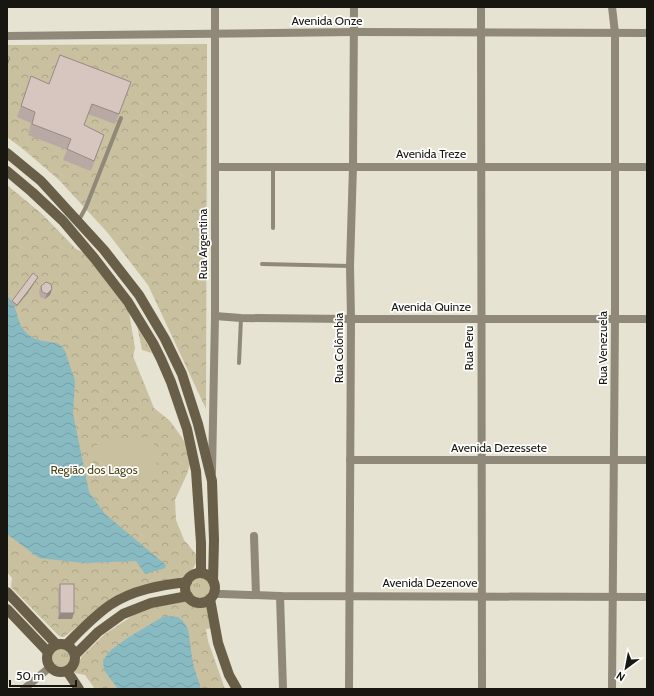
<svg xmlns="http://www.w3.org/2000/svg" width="654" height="696" viewBox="0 0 654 696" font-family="Cabin,sans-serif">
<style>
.grass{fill:url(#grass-tufts)}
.park{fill:url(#park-crowns)}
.pitch{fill:#c8c09e}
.water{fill:url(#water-waves)}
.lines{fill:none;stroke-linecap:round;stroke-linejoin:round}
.lane{stroke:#908879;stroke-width:4}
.street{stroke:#908879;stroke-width:8}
.secondary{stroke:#695e48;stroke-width:10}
.wall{fill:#b9a9a4}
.shaded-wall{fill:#968a86}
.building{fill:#d7c5bf;stroke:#968a86}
.labels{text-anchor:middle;stroke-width:3.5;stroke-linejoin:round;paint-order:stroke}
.street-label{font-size:12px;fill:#171610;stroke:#fff}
.park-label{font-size:12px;fill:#4d4413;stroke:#fff}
</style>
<defs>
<pattern id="grass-tufts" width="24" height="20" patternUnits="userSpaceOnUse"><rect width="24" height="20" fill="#c8c09e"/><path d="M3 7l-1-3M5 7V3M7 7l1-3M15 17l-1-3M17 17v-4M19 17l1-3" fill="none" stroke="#aba487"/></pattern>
<pattern id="park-crowns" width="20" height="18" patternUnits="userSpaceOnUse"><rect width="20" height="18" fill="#c8c09e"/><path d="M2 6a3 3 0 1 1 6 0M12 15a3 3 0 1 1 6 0" fill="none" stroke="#aba487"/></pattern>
<pattern id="water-waves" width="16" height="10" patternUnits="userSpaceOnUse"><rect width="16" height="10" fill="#88bac2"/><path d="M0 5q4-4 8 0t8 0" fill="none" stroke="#759fa6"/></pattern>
</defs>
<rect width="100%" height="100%" fill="#e6e3d3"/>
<g class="grass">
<path d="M 137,325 L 152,353 L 142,350 Z"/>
<circle cx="201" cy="588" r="11"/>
<circle cx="61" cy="657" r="10"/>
</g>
<g class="park">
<path d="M 207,44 L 206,409 L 148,285 L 107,232 L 59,180 L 23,149 L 7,137 L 7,45 Z"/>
<path d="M 7,185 L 42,214 L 76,249 L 85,253 L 129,312 L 135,348 L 133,356 L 154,408 L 170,421 L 178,432 L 188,447 L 190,464 L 187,474 L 175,500 L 176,520 L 184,540 L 196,554 L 196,563 L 191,572 L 182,577 L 162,581 L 102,607 L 64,637 L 61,637 L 58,635 L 11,587 L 12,578 L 7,572 Z"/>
<path d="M 190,601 L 204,607 L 209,606 L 213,628 L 206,629 L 208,641 L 225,689 L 95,689 L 85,675 L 75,673 L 74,671 L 78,665 L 82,656 L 105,634 L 132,616 L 157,606 Z"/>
</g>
<path class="pitch" d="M 153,436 L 158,472 L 102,481 L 96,445 Z"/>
<g class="water">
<path d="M 7,296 C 20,306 14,324 29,335 C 35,340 43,341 50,342 C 52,343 54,342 56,343 C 60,344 63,348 65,351 L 75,381 L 73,414 L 89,492 L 105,514 L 166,565 L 165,568 L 162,569 L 145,574 L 136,561 L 84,563 L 39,558 L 7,534 Z"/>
<path d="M 165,616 L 178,617 L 183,621 L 188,629 L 193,664 L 201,689 L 118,689 L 104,670 L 103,660 L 111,650 L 126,639 L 154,622 Z"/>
</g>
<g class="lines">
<g class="lane">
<path d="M 79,220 L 86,207 L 121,118"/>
<path d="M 273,228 L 273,167"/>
<path d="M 262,264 L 350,266"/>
<path d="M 239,363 L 241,318"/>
</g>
<g class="street">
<path d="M 481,7 L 482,689"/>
<path d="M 612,7 L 615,33 L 615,319 L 612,689"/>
<path d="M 7,36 L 354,32 L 647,33"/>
<path d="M 216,167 L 647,167"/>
<path d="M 215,316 L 241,318 L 351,319 L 647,319"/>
<path d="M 350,460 L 647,460"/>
<path d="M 212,472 L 215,316 L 215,7"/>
<path d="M 254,536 L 256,595"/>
<path d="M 214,594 L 222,594 L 280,596 L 647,597"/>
<path d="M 280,596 L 283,689"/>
<path d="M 24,689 L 50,667"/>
<path d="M 349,689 L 351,319 L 350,266 L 353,166 L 354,7"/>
</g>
<g class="secondary">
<path d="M 7,153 L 41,181 L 104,250 L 139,295 L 165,339 L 182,374 L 198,424 L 212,481 L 214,540 L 213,581"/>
<path d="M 7,171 L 32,192 L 63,221 L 95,259 L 128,302 L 153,343 L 161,359 L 171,382 L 187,429 L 196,471 L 201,543 L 201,573"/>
<circle cx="200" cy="588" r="15"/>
<path d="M 7,592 L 56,644"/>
<path d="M 210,599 L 218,643 L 229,675 L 237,689"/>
<path d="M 7,609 L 48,652"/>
<circle cx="61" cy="658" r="14"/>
<path d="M 67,644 C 81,630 94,616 110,605 C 132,590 161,585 187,582"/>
<path d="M 76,654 L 98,632 L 123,614 L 151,603 L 188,596"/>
<path d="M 67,671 L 79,689"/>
</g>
</g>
<g class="wall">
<path d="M 31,76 L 49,84 L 127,93 L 115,124 L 88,114 L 84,125 L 104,135 L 91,171 L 63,160 L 67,150 L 28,135 L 31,123 L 17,117 Z"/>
<path d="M 38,277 L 37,279 L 27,294 L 16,307 L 11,304 L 12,301 Z"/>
<path d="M 41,286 L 52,289 L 50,295 L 45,299 L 40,297 L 39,291 Z"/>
<path d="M 60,584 L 74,613 L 72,619 L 58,619 L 58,590 Z"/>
</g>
<g class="shaded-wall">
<path d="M 10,58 L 7,67 L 7,62 Z"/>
<path d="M 38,277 L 37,279 L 27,294 L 16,307 L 17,305 Z"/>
<path d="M 52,289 L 50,295 L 45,299 L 47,294 Z"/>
<path d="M 60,613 L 74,613 L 72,619 L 58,619 Z"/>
</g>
<g class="building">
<path d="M 60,55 L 131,82 L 119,114 L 92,104 L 84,125 L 104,135 L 94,161 L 67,149 L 71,139 L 32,124 L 35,112 L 21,106 L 31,76 L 49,84 Z"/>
<path d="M 7,56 L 10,58 L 7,62 Z"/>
<path d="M 33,273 L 38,277 L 28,291 L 17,305 L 12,301 Z"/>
<path d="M 46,282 L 51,284 L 52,289 L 47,294 L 42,292 L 41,286 Z"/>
<rect x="60" y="584" width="14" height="29"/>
</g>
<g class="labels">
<g class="street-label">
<text x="327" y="25">Avenida Onze</text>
<text x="431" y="158">Avenida Treze</text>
<text transform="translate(203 244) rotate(-90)" y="4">Rua Argentina</text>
<text x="431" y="311">Avenida Quinze</text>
<text transform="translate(339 348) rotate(-90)" y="4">Rua Colômbia</text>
<text transform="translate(469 348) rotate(-90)" y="4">Rua Peru</text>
<text transform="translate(603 348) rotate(-90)" y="4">Rua Venezuela</text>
<text x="499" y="452">Avenida Dezessete</text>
<text x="430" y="587">Avenida Dezenove</text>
</g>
<g class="park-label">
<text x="94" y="474">Região dos Lagos</text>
</g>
</g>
<rect width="654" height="696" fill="none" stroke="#171610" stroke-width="16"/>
<g transform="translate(626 668) rotate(212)" stroke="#ffffff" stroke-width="3" paint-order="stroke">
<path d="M0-3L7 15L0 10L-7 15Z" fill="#171610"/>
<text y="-6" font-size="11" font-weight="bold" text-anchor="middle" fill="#171610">N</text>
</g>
<path d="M10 680v6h66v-6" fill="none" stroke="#171610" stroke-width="2"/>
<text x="16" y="680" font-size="12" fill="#171610" stroke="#ffffff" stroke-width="3" paint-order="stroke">50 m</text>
</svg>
